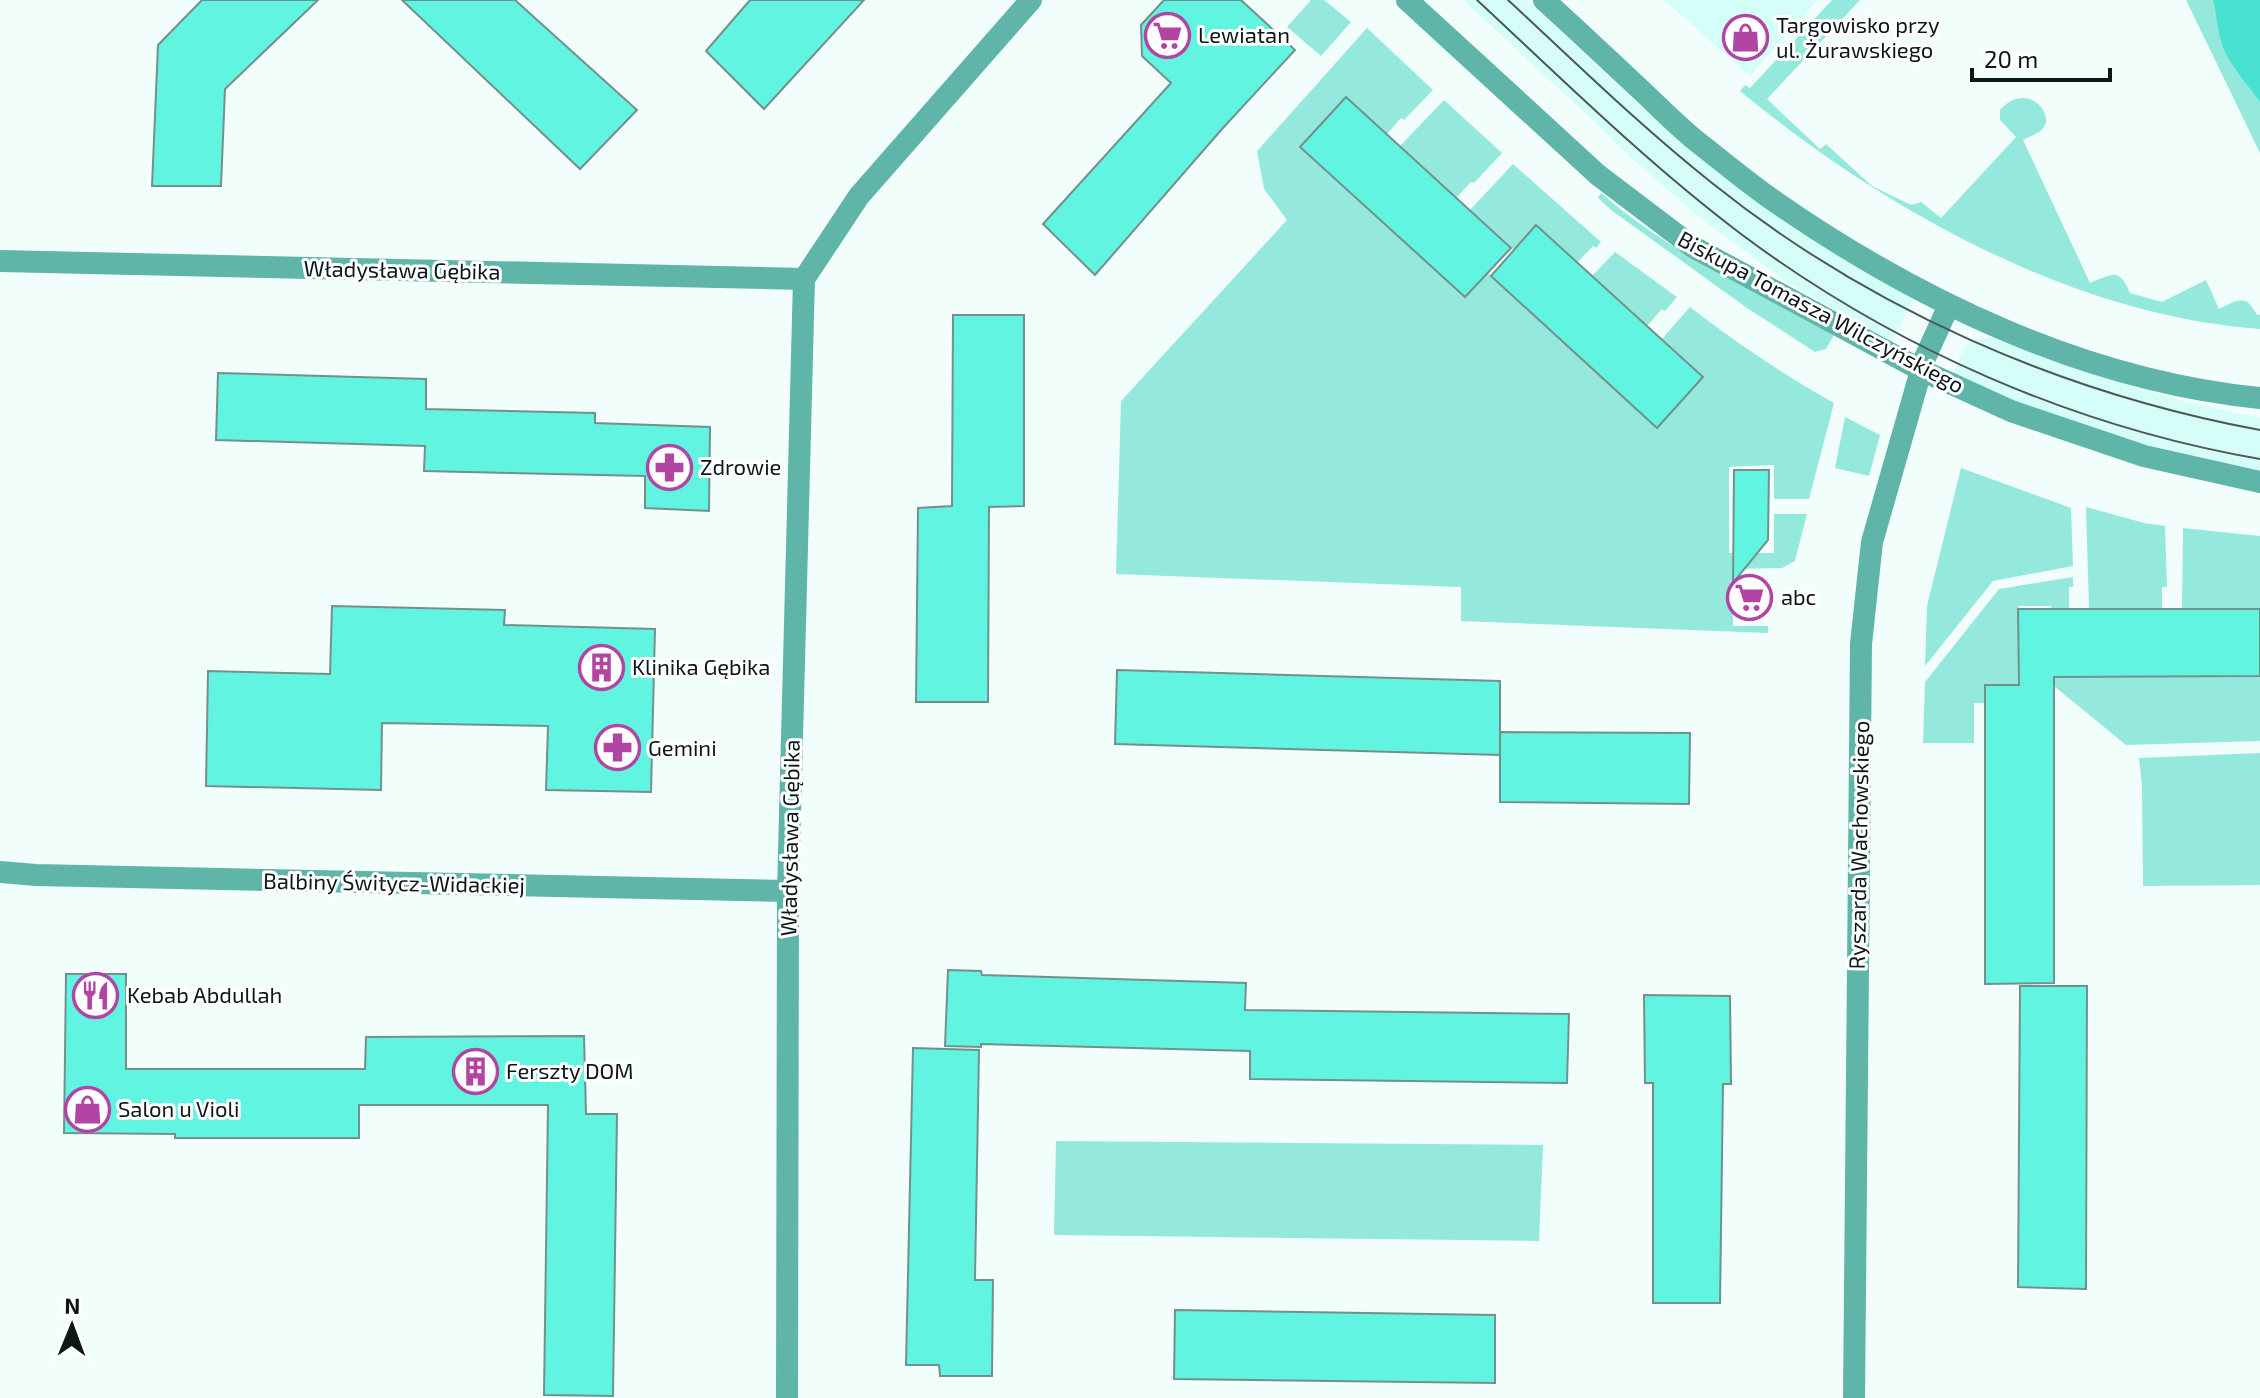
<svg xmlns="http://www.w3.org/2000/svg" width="2260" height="1398" viewBox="0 0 2260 1398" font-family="'Exo 2',sans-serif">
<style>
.built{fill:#d4fef7}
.green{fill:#95e9dc}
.forest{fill:#49e1cf}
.building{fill:#61f4e1;stroke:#73918c;stroke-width:2}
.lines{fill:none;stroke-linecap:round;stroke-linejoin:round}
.minor{stroke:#60b5a9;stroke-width:22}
.tertiary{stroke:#60b5a9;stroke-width:22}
.tram{stroke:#4c5856;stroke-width:2}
.labels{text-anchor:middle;stroke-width:6;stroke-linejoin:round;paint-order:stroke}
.poi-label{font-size:22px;fill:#0c1816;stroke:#fff;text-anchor:start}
.street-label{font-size:22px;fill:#0c1816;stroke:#fff}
</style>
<rect width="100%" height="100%" fill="#f2fefc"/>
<g class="built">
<path d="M 1463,0 L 1526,0 L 1644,109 L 1717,172 L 1798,231 L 1861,270 L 1914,298 L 1891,343 L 1786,281 L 1705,222 L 1629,156 L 1599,126 Z"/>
<path d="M 1664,0 L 1817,0 L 1750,76 Z"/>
<path d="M 1992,338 L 2069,366 L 2146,391 L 2183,401 L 2260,418 L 2260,471 L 2150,446 L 2111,435 L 2026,406 L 1952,374 L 1965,346 L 1977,339 Z"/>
</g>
<g class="green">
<path d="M 1311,0 L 1324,0 L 1351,22 L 1321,56 L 1287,27 Z"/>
<path d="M 1832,0 L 1860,0 L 1767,99 L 1820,149 L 1826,144 L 1872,186 L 1911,205 L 1921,202 L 1941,218 L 2016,137 L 2000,120 L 2000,110 C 2026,81 2054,112 2044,127 C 2041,133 2028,137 2023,140 L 2090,283 C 2113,274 2119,267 2130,293 L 2162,302 L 2206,280 L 2219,309 C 2239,300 2245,293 2257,315 L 2260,315 L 2260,329 C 2073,316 1881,208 1740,91 L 1745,85 L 1750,88 Z"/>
<path d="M 2186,0 L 2213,0 L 2234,68 L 2244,77 L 2260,102 L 2260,153 Z"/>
<path d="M 1367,28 L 1433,90 L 1404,120 L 1401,118 L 1387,134 L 1346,97 L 1300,147 L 1465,297 L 1488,273 L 1657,427 L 1702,378 L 1661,340 L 1690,307 C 1736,343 1783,374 1834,403 L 1809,499 L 1774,499 L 1774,465 L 1729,467 L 1729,553 L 1774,553 L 1774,514 L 1807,514 L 1795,561 L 1782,568 L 1733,569 L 1733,626 L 1768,626 L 1768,633 L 1461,621 L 1461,587 L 1116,574 L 1121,401 L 1287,220 L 1264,189 L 1257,151 Z"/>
<path d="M 1444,100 L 1502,153 L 1474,183 L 1471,182 L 1456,198 L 1400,146 Z"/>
<path d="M 1513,164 L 1601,242 L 1596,248 L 1593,246 L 1577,263 L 1514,250 L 1470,210 Z"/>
<path d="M 1601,193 C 1671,254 1754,291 1834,335 L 1826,349 L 1815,352 L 1747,308 L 1611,210 L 1598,198 Z"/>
<path d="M 1615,252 L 1677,297 L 1665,311 L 1662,309 L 1647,326 L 1592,276 Z"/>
<path d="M 1845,417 L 1880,435 L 1869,476 L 1835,468 Z"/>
<path d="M 1961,468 L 2071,508 L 2073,566 L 1993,581 L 1925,666 L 1927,606 Z"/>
<path d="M 2086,507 L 2144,523 L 2165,526 L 2167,587 L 2162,587 L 2162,609 L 2089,610 Z"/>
<path d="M 2183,528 L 2260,536 L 2260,609 L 2182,609 Z"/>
<path d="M 2073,577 L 2073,587 L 2069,587 L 2069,610 L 2052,610 L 2051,606 L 2019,606 L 2019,685 L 1985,703 L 1974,703 L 1974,743 L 1923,743 L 1925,682 L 1999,589 Z"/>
<path d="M 2260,676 L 2260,741 L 2126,745 L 2054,686 L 2053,677 Z"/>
<path d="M 2260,753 L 2260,885 L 2143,886 L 2142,785 L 2139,758 Z"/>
<path d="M 1056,1141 L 1543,1145 L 1539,1241 L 1054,1235 Z"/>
</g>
<path class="forest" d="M 2213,0 L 2260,0 L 2260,102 C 2248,84 2228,64 2222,44 C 2217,30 2217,14 2213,0 Z"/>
<g class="building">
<path d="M 202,0 L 318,0 L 225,89 L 221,186 L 152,186 L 158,45 Z"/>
<path d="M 402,0 L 515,0 L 637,110 L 580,169 Z"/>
<path d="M 750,0 L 864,0 L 764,109 L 706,51 Z"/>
<path d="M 1164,0 L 1241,0 L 1295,50 L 1222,129 L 1095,275 L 1043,224 L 1171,83 L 1142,56 L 1141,25 Z"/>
<path d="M 1346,97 L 1511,248 L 1465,297 L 1300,147 Z"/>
<path d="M 1536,225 L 1703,377 L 1657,428 L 1491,276 Z"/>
<path d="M 953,315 L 1024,315 L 1024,506 L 989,507 L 988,702 L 916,702 L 918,508 L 952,506 Z"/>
<path d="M 218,373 L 426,379 L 426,409 L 595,413 L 595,423 L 710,427 L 709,511 L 645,508 L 645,476 L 424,471 L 425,446 L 216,440 Z"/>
<path d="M 1734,470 L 1769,470 L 1768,540 L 1733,583 Z"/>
<path d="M 332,606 L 505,610 L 504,625 L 655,629 L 651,792 L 546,790 L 548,726 L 382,723 L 381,790 L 206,786 L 208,671 L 330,674 Z"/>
<path d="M 2018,609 L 2260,609 L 2260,676 L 2054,677 L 2054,983 L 1985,984 L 1985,685 L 2019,685 Z"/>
<path d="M 1117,670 L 1500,681 L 1500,755 L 1115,744 Z"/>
<path d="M 1500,732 L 1690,733 L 1689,804 L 1500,802 Z"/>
<path d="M 948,970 L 981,971 L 982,975 L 1246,983 L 1245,1010 L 1569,1014 L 1567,1083 L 1250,1079 L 1250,1051 L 981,1044 L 981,1047 L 945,1046 Z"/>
<path d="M 66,974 L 126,974 L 126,1069 L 365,1069 L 366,1037 L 584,1036 L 586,1114 L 617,1114 L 613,1396 L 544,1395 L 548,1105 L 359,1105 L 359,1138 L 175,1138 L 175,1134 L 64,1133 Z"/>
<path d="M 2020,986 L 2087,986 L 2086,1289 L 2018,1287 Z"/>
<path d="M 1644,995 L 1730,996 L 1731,1084 L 1723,1084 L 1720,1303 L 1653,1303 L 1653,1083 L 1645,1083 Z"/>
<path d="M 913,1048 L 979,1050 L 975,1280 L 993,1280 L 992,1376 L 940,1376 L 939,1365 L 906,1365 Z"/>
<path d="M 1175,1310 L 1495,1315 L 1495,1383 L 1174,1379 Z"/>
</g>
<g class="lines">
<g class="minor">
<path d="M 0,261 L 804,279"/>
<path d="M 0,872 L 36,875 L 788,891"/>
<path d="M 787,1398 L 788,891 L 804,279 L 859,196 L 1031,0"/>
<path d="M 1854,1398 L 1861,644 L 1872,542 L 1924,360 L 1949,305"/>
</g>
<g class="tertiary">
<path d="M 1407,0 L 1598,175 L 1693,247 L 1921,370 L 2011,411 L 2144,456 L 2260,482"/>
<path d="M 1544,0 C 1577,30 1609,60 1642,91 C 1659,107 1677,125 1695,140 C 1722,161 1749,184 1777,203 C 1919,301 2086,381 2260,398"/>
</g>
<g class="tram">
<path d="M 1477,0 C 1563,80 1647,163 1741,234 C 1892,347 2074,427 2260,459"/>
<path d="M 1508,0 C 1575,62 1640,126 1712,183 C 1869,309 2061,393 2260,430"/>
</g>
</g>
<defs>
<symbol id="supermarket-ring" viewBox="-11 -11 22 22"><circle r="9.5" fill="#fff" stroke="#b245a3" stroke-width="1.5"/><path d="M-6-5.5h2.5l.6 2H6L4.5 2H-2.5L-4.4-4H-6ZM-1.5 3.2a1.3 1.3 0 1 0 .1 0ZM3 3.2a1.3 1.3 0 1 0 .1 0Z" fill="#b245a3"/></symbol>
<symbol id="shop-ring" viewBox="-11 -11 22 22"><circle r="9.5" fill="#fff" stroke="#b245a3" stroke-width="1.5"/><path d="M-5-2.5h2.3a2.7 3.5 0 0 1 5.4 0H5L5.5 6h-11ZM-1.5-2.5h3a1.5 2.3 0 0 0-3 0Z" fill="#b245a3"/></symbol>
<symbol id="pharmacy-ring" viewBox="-11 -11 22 22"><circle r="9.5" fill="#fff" stroke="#b245a3" stroke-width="1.5"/><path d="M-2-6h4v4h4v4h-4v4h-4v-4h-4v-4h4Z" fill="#b245a3"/></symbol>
<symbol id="building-ring" viewBox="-11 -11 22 22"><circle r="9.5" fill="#fff" stroke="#b245a3" stroke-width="1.5"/><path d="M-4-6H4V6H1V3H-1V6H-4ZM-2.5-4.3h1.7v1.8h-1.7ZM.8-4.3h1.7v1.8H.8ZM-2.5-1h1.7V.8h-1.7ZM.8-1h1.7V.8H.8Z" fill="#b245a3"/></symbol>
<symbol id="restaurant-ring" viewBox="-11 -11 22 22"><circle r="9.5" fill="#fff" stroke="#b245a3" stroke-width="1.5"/><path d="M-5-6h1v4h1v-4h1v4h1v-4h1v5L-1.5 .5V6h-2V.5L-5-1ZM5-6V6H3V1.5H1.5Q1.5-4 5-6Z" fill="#b245a3"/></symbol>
</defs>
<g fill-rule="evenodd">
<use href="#supermarket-ring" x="1142" y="10" width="51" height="51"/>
<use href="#shop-ring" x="1720" y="12" width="51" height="51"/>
<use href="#pharmacy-ring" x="644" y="442" width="51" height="51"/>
<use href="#supermarket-ring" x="1724" y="572" width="51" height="51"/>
<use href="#building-ring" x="576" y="642" width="51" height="51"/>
<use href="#pharmacy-ring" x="592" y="722" width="51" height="51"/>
<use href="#restaurant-ring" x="70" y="970" width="51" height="51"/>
<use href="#building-ring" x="450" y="1046" width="51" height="51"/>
<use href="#shop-ring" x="62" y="1084" width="51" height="51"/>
</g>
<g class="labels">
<g class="poi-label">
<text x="1776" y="33">Targowisko przy<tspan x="1776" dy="25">ul. Żurawskiego</tspan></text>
<text x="1198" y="43">Lewiatan</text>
<text x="700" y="475">Zdrowie</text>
<text x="1781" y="605">abc</text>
<text x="632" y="675">Klinika Gębika</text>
<text x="648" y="756">Gemini</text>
<text x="127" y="1003">Kebab Abdullah</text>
<text x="506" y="1079">Ferszty DOM</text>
<text x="118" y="1117">Salon u Violi</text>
</g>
<g class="street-label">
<text transform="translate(402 270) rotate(1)" y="8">Władysława Gębika</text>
<text transform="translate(1821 312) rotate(28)" y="8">Biskupa Tomasza Wilczyńskiego</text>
<text transform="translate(790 838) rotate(-89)" y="8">Władysława Gębika</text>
<text transform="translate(1859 845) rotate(-89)" y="8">Ryszarda Wachowskiego</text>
<text transform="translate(394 883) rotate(1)" y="8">Balbiny Świtycz-Widackiej</text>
</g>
</g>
<g transform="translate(72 1326) rotate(1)" stroke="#ffffff" stroke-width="6" paint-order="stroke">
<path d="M0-6L14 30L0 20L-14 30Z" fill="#0c1816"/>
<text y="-12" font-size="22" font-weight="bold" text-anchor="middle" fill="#0c1816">N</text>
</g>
<path d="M1972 68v12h138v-12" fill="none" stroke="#0c1816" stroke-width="4"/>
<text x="1984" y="68" font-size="24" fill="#0c1816" stroke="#ffffff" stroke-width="6" paint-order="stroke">20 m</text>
</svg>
